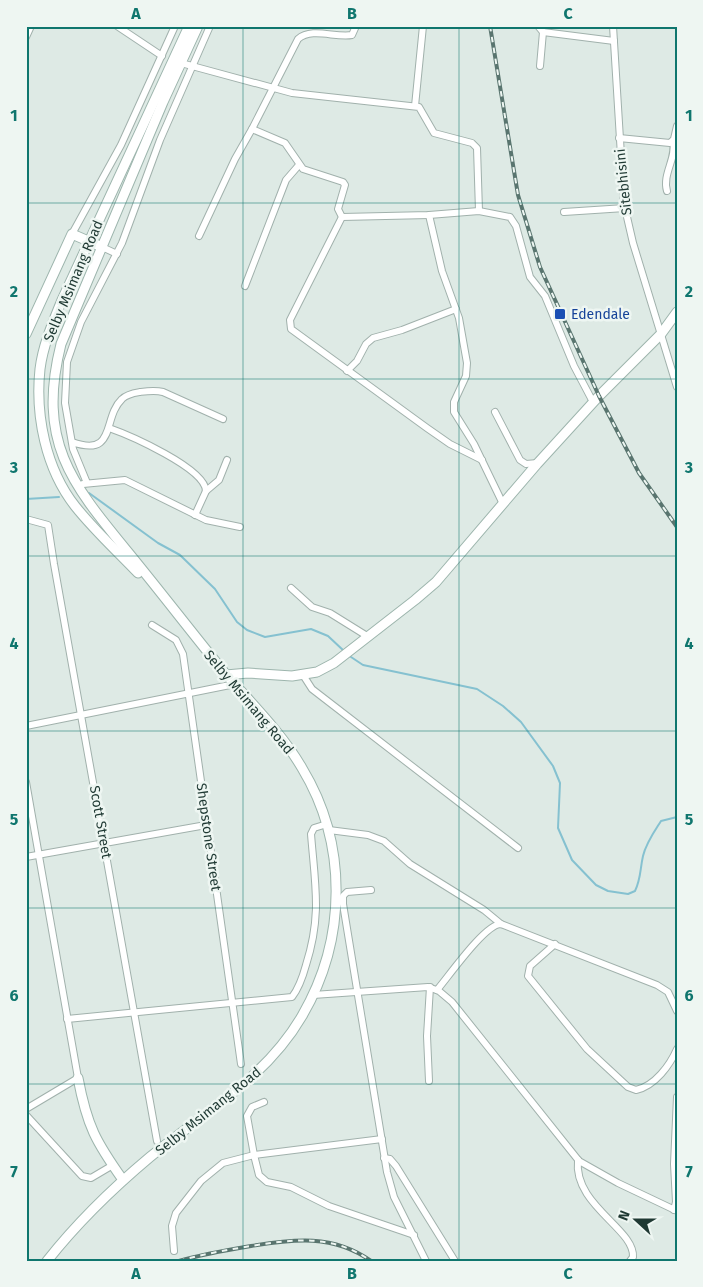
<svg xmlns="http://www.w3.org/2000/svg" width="703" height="1287" viewBox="0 0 703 1287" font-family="'Fira Sans',sans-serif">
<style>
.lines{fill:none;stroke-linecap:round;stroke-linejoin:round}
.stream{stroke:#85c1d0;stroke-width:2}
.street-casing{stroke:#a1b1ac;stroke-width:8}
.secondary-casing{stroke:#9db5ad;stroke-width:11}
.street{stroke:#fff;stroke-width:6}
.secondary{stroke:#fff;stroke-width:9}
.rail-casing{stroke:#59756f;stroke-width:4}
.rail{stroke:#eef6f2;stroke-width:2;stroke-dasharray:5.5;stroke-linecap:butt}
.grid{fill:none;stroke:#0f766e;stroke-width:1;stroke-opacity:0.55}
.transit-dot{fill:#1a4fb4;stroke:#eef6f2;stroke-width:2}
.labels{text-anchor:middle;stroke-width:5;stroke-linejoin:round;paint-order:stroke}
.street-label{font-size:14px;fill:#1f3933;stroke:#eef6f2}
.transit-label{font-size:14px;fill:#164399;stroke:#eef6f2;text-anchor:start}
.neatline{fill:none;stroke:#0f766e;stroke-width:2}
.grid-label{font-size:16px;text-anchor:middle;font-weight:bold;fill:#0f766e}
</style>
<rect width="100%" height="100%" fill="#deeae5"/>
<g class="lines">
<g class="stream">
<path d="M 89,493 L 158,543 L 180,555 L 215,589 L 237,622 L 247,630 L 265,637 L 311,629 L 328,636 L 344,651"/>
<path d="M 26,499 L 59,497"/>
<path d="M 348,655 L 363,665 L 477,689 L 503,706 L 521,722 L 553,766 L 560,783 L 558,828 L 572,860 L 596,885 L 608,891 L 628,894 L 635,891 C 641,879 640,869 643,856 C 646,843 654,832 661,821 L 677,817"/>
</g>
<defs>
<g id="street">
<path d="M 117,26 L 162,56"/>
<path d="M 538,26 L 543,32 L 614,41"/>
<path d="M 613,26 L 624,204 L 633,243 L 677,387"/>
<path d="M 26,37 L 31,26"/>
<path d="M 181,63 L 292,93 L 419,107 L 434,133 L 472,143 L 477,148 L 479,211"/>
<path d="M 540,66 L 543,32"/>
<path d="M 415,106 L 423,26"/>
<path d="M 619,138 L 670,143 L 674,139 L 677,126"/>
<path d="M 667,191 C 662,174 677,158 673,141"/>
<path d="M 564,212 L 625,208"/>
<path d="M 429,215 L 442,271 L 459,318 L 467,363 L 466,376 L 454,402 L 454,412 L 474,444 L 503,504"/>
<path d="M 342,217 L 429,215 L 479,211 L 510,217 L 516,226 L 530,277 L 545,296 L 574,366 L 593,402"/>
<path d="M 342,217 L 290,320 L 291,329 L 427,428 L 450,444 L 482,460"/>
<path d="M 342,217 L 338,209 L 345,185 L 343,182 L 303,169 L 285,143 L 252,129 L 298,39 C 312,27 335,38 352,35 L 356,26"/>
<path d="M 72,234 L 121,145 L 175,26"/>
<path d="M 199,236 L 235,159 L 252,129"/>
<path d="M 102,247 L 117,254"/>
<path d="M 245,286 L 286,180 L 299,165"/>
<path d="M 347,371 L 357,361 L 366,344 L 373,338 L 402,330 L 456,309"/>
<path d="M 495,412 L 520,460 L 526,464 L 538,463"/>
<path d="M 109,428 C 129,435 205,468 206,491 L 195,515"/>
<path d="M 72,442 C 117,458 102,418 122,399 C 127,394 134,393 140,392 C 148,391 155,390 163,392 L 223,419"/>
<path d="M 87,483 L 73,449 L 65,403 L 67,362 L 81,322 L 122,243 L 160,140 L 210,26"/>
<path d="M 83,484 L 125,480 L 206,520 L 240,527"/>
<path d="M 206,491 L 219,480 L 227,460"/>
<path d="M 26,519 L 48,525 L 54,564 L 157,1141"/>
<path d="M 291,588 L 312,607 L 330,613 L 367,636"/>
<path d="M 152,625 L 176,640 L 183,654 L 241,1064"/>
<path d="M 303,675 L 312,689 L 518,848"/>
<path d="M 26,726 L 235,684"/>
<path d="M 26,782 L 78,1078 L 26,1109"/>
<path d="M 329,830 L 368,835 L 384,841 L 410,864 L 484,910 L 501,924"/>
<path d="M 26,857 L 206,825"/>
<path d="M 371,890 L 347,892 L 343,896 L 343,904 L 387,1172 L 394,1197 L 426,1261"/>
<path d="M 555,944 L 530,966 L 528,976 L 587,1049 L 628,1087 L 636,1090 C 655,1086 670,1065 677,1049"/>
<path d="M 437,990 C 449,976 485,924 501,924 L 657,985 L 668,992 L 677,1011"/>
<path d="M 313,995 L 428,987 L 439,991 L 452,1002 L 579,1161 L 618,1183 L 677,1211"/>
<path d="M 67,1019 L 292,997 C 299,988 303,976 306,965 C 322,915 315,885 311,834 L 314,828 L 327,824"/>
<path d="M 429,1081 L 427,1036 L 430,987"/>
<path d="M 264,1102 L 252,1107 L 247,1116 L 254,1155 L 259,1175 L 267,1182 L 291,1187 L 329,1206 L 414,1235"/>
<path d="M 26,1115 L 82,1176 L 91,1178 L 113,1165"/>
<path d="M 384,1158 L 390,1159 L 396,1166 L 455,1261"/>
<path d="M 578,1160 C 573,1205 635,1229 633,1257 L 630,1261"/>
<path d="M 674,1210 L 676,1202 L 674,1164 L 677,1097"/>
<path d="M 174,1251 L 172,1226 L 176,1213 L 201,1181 L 223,1163 L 254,1155 L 382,1139"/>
</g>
<g id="secondary">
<path d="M 26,334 L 72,234 L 102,247"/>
<path d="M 138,573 C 117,551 94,530 75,506 C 46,469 35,416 40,369 C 43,345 53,322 62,300 L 189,26"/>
<path d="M 226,675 L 248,673 L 292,676 L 317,672 L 334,663 L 415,600 L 436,582 L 537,464 L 599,396 L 661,334 L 677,312"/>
<path d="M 78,1078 C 87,1126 96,1142 123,1180"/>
<path d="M 47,1261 C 77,1223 113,1188 150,1157 C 205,1112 266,1078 302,1016 C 347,939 348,844 302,768 C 281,732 251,703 224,672 C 193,634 163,595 132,557 C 73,485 36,444 61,344 L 163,102 L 198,26"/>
</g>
</defs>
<use href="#street" class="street-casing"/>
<use href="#secondary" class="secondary-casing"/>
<use href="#street" class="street"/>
<use href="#secondary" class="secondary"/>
<defs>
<g id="rail">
<path d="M 490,26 L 518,195 L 540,267 L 599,396 L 639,473 L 677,527"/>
<path d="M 179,1261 C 203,1254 227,1250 251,1246 C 294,1239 333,1234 371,1261"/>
</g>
</defs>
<use href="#rail" class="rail-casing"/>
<use href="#rail" class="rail"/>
</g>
<path class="grid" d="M 243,26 L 243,1261M 459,26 L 459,1261M 26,203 L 677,203M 26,379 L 677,379M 26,556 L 677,556M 26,731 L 677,731M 26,908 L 677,908M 26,1084 L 677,1084"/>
<rect class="transit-dot" x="554" y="308" width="12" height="12" rx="2.5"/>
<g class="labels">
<g class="street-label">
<text transform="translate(623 182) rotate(-96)" y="5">Sitebhisini</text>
<text transform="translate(73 281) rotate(-67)" y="5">Selby Msimang Road</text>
<text transform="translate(249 702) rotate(50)" y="5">Selby Msimang Road</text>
<text transform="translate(101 822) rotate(80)" y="5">Scott Street</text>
<text transform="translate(209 837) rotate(82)" y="5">Shepstone Street</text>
<text transform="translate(208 1111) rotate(-39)" y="5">Selby Msimang Road</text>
</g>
<g class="transit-label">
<text x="571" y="319">Edendale</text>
</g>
</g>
<rect width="703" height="1287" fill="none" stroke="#eef6f2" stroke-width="55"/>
<g transform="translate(636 1220) rotate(291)" stroke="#eef6f2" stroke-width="4" paint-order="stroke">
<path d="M0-4L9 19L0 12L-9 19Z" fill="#1f3933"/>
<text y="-8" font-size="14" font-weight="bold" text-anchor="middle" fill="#1f3933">N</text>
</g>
<rect x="28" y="28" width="648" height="1232" class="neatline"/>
<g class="grid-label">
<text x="136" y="19">A</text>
<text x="352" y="19">B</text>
<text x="568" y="19">C</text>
<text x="14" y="121">1</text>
<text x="689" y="121">1</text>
<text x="14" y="297">2</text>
<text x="689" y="297">2</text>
<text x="14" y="473">3</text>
<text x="689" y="473">3</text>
<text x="14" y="649">4</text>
<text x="689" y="649">4</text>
<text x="14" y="825">5</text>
<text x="689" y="825">5</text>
<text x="14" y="1001">6</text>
<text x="689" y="1001">6</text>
<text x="14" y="1177">7</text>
<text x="689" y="1177">7</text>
<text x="136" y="1279">A</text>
<text x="352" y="1279">B</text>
<text x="568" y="1279">C</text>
</g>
</svg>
